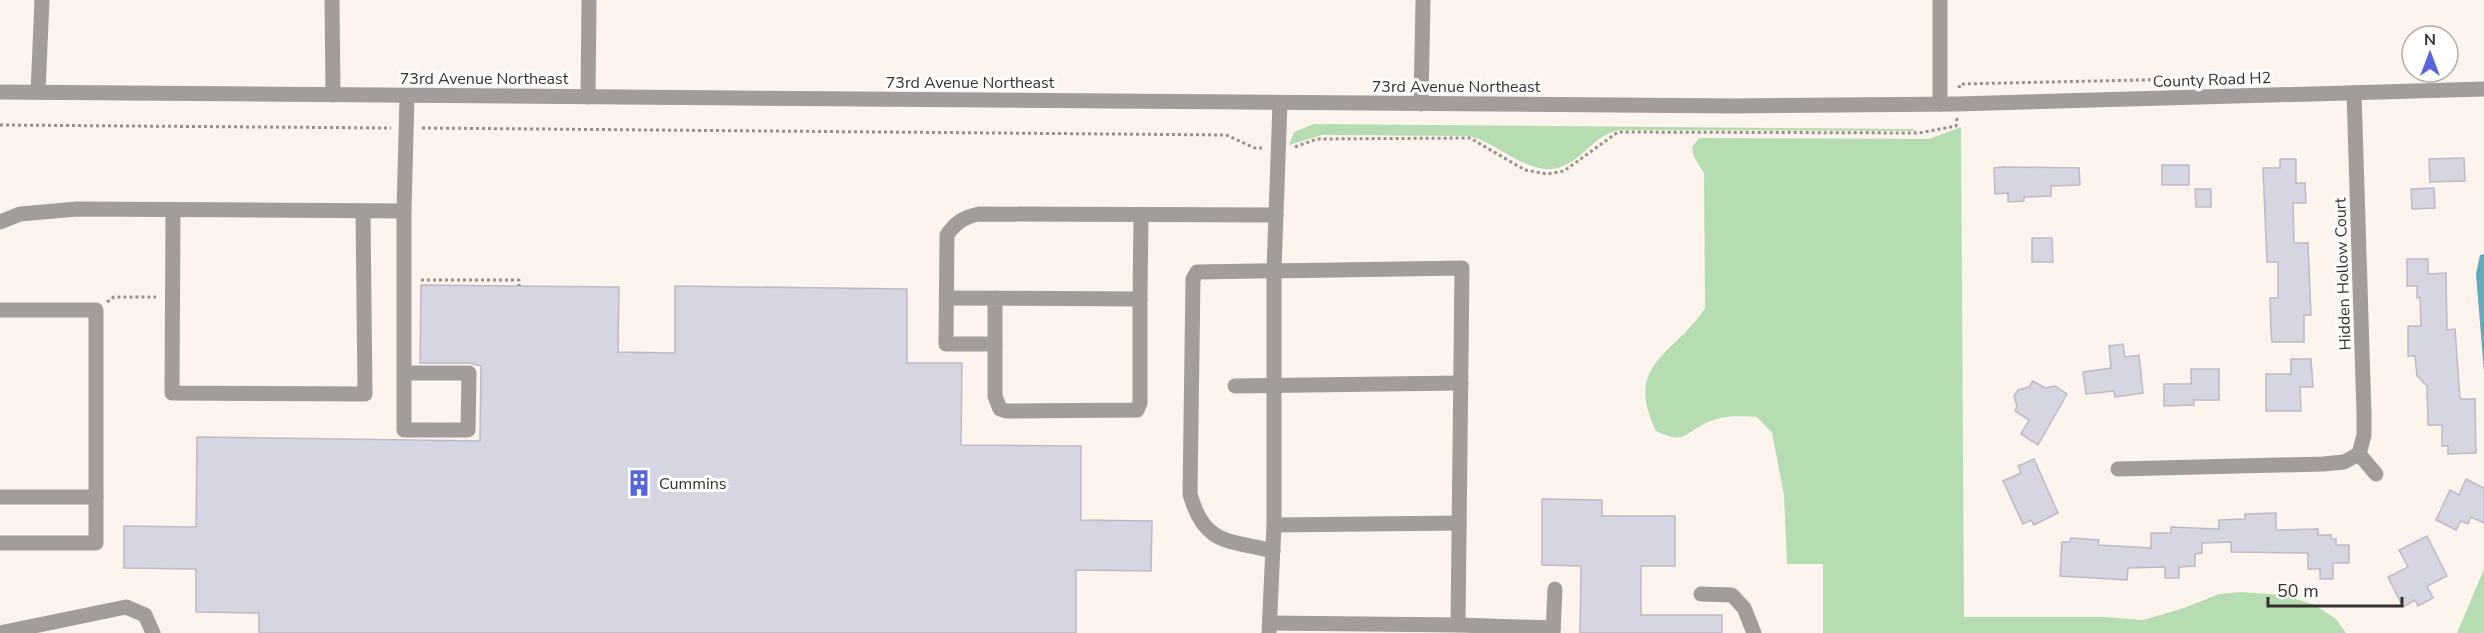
<svg xmlns="http://www.w3.org/2000/svg" width="2484" height="633" viewBox="0 0 2484 633" font-family="'Nunito Sans',sans-serif">
<style>
.green{fill:#b6ddb2}
.water{fill:#64a8ba}
.building{fill:#d6d6e2;stroke:#bbbac6;stroke-width:1.5}
.lines{fill:none;stroke-linecap:round;stroke-linejoin:round}
.path{stroke:#98908c;stroke-width:3;stroke-dasharray:3 3;stroke-linecap:butt}
.minor{stroke:#a29c9b;stroke-width:15}
.labels{text-anchor:middle;stroke-width:6;stroke-linejoin:round;paint-order:stroke}
.street-label{font-size:16px;fill:#36312e;stroke:#fff}
.poi-label{font-size:16px;fill:#36312e;stroke:#fff;text-anchor:start}
</style>
<rect width="100%" height="100%" fill="#fef4ee"/>
<g class="green">
<path d="M 1314,124 L 1912,129 L 1917,131 L 1621,130 C 1591,133 1578,172 1545,169 C 1516,166 1496,142 1469,136 L 1322,135 L 1289,145 L 1294,132 Z"/>
<path d="M 1961,127 L 1964,617 L 2105,617 L 2143,620 L 2184,608 L 2219,594 L 2242,592 L 2283,595 L 2315,605 L 2336,619 L 2346,633 L 1823,633 L 1823,564 L 1787,564 L 1784,495 L 1772,433 L 1757,417 C 1741,416 1722,415 1706,423 C 1682,435 1685,444 1656,431 C 1623,363 1674,356 1705,308 L 1704,173 L 1694,157 L 1692,147 L 1699,138 L 1929,139 Z"/>
<path d="M 2484,569 L 2484,633 L 2457,633 Z"/>
</g>
<path class="water" d="M 2484,254 L 2484,372 L 2476,274 L 2480,255 Z"/>
<g class="building">
<path d="M 2464,158 L 2465,181 L 2430,182 L 2429,159 Z"/>
<path d="M 2280,159 L 2296,159 L 2296,183 L 2305,183 L 2306,203 L 2293,203 L 2294,243 L 2308,243 L 2311,315 L 2304,315 L 2304,342 L 2272,342 L 2271,331 L 2270,298 L 2278,298 L 2278,262 L 2267,262 L 2263,168 L 2280,168 Z"/>
<rect x="2162" y="165" width="27" height="20"/>
<path d="M 2004,167 L 2079,168 L 2080,185 L 2051,186 L 2051,196 L 2024,197 L 2024,201 L 2008,202 L 2008,193 L 1995,194 L 1994,168 Z"/>
<path d="M 2434,188 L 2435,208 L 2412,209 L 2411,189 Z"/>
<path d="M 2195,189 L 2211,189 L 2211,207 L 2196,207 Z"/>
<path d="M 2032,238 L 2052,238 L 2053,262 L 2032,262 Z"/>
<path d="M 2407,259 L 2428,259 L 2428,274 L 2446,273 L 2447,330 L 2455,329 L 2460,399 L 2475,399 L 2476,453 L 2448,454 L 2448,446 L 2442,446 L 2442,425 L 2428,425 L 2427,386 L 2417,376 L 2415,356 L 2408,356 L 2408,326 L 2421,326 L 2420,297 L 2417,298 L 2417,286 L 2407,286 Z"/>
<path d="M 421,285 L 619,287 L 618,352 L 675,353 L 675,286 L 907,289 L 907,363 L 962,363 L 961,445 L 1081,446 L 1081,520 L 1152,521 L 1151,571 L 1076,570 L 1076,633 L 259,633 L 259,613 L 196,612 L 196,569 L 124,568 L 124,526 L 196,527 L 197,437 L 480,441 L 481,366 L 469,363 L 420,363 Z"/>
<path d="M 2123,344 L 2125,357 L 2139,355 L 2143,393 L 2115,397 L 2114,391 L 2086,394 L 2083,372 L 2111,368 L 2109,346 Z"/>
<path d="M 2291,359 L 2311,359 L 2313,387 L 2300,387 L 2301,411 L 2266,411 L 2266,374 L 2291,374 Z"/>
<path d="M 2191,369 L 2219,369 L 2219,400 L 2194,400 L 2194,405 L 2164,406 L 2164,384 L 2191,384 Z"/>
<path d="M 2033,381 L 2045,388 L 2055,386 L 2067,394 L 2038,445 L 2021,434 L 2029,420 L 2015,411 L 2017,406 L 2014,396 L 2018,390 L 2029,387 Z"/>
<path d="M 2034,459 L 2058,513 L 2034,525 L 2031,520 L 2023,524 L 2003,481 L 2021,473 L 2018,466 Z"/>
<path d="M 2466,479 L 2484,488 L 2484,523 L 2471,517 L 2468,524 L 2461,521 L 2456,530 L 2436,520 L 2450,490 L 2459,495 Z"/>
<path d="M 1542,499 L 1602,500 L 1602,516 L 1675,516 L 1675,566 L 1641,566 L 1641,615 L 1722,615 L 1722,633 L 1580,633 L 1581,566 L 1542,565 Z"/>
<path d="M 2276,513 L 2276,530 L 2318,529 L 2318,535 L 2331,535 L 2331,539 L 2336,539 L 2336,545 L 2349,545 L 2349,563 L 2333,563 L 2333,579 L 2320,579 L 2320,569 L 2308,569 L 2308,553 L 2231,552 L 2231,542 L 2202,543 L 2202,553 L 2195,554 L 2195,566 L 2179,567 L 2179,578 L 2165,578 L 2165,567 L 2128,568 L 2127,580 L 2060,576 L 2062,542 L 2070,542 L 2071,538 L 2099,540 L 2098,545 L 2151,548 L 2151,533 L 2171,533 L 2171,527 L 2219,529 L 2219,520 L 2245,519 L 2245,514 Z"/>
<path d="M 2427,536 L 2447,576 L 2427,586 L 2433,598 L 2418,606 L 2415,600 L 2403,607 L 2388,577 L 2408,567 L 2399,550 Z"/>
</g>
<g class="lines">
<g class="path">
<path d="M 1959,88 L 1960,84 L 2186,79"/>
<path d="M 0,125 L 391,128"/>
<path d="M 422,128 L 1226,135 L 1255,148 L 1262,148"/>
<path d="M 1295,147 L 1317,139 L 1470,138 L 1525,170 L 1547,174 L 1564,171 L 1618,132 L 1919,133 L 1956,126 L 1957,118"/>
<path d="M 421,280 L 519,280 L 519,286"/>
<path d="M 107,302 L 114,297 L 156,297"/>
</g>
<g class="minor">
<path d="M 332,0 L 333,95"/>
<path d="M 1940,0 L 1940,104"/>
<path d="M 0,92 L 1735,106 L 1957,104 L 2484,89"/>
<path d="M 38,92 L 42,0"/>
<path d="M 588,97 L 589,0"/>
<path d="M 1421,104 L 1423,0"/>
<path d="M 173,210 L 172,393 L 365,394 L 363,211"/>
<path d="M 0,222 L 20,214 L 77,209 L 404,211"/>
<path d="M 947,298 L 1140,299 L 1140,403 L 1137,410 L 1006,411 L 1000,409 L 995,396 L 995,298"/>
<path d="M 1140,299 L 1141,215"/>
<path d="M 0,310 L 96,310 L 96,543 L 0,543"/>
<path d="M 995,344 L 946,344 L 947,235 C 956,222 964,217 979,214 L 1276,215"/>
<path d="M 404,373 L 469,373 L 468,430 L 404,430 L 404,211 L 407,96"/>
<path d="M 1235,386 L 1461,383"/>
<path d="M 2359,454 L 2376,474"/>
<path d="M 2118,469 L 2323,464 L 2344,462 L 2359,454 L 2364,435 L 2364,414 L 2354,93"/>
<path d="M 0,497 L 96,497"/>
<path d="M 1274,525 L 1459,523"/>
<path d="M 1273,551 C 1228,540 1204,545 1190,494 L 1193,279 L 1197,272 L 1462,268 L 1458,625 L 1553,628"/>
<path d="M 1701,594 L 1732,595 L 1744,608 L 1754,633"/>
<path d="M 1270,623 L 1458,625"/>
<path d="M 0,633 L 126,607 L 145,615 L 153,633"/>
<path d="M 1269,633 L 1274,525 L 1274,270 L 1280,103"/>
<path d="M 1553,633 L 1555,589"/>
</g>
</g>
<defs>
<symbol id="building-bare" viewBox="-9 -9 18 18"><path d="M-4-6H4V6H1V3H-1V6H-4ZM-2.5-4.3h1.7v1.8h-1.7ZM.8-4.3h1.7v1.8H.8ZM-2.5-1h1.7V.8h-1.7ZM.8-1h1.7V.8H.8Z" fill="#5764db" stroke="#fff" stroke-width="2.5" paint-order="stroke"/></symbol>
</defs>
<g fill-rule="evenodd">
<use href="#building-bare" x="620" y="464" width="38" height="38"/>
</g>
<g class="labels">
<g class="street-label">
<text x="484" y="84">73rd Avenue Northeast</text>
<text transform="translate(2212 79) rotate(-2)" y="6">County Road H2</text>
<text x="970" y="88">73rd Avenue Northeast</text>
<text x="1456" y="92">73rd Avenue Northeast</text>
<text transform="translate(2342 274) rotate(-92)" y="6">Hidden Hollow Court</text>
</g>
<g class="poi-label">
<text x="659" y="489">Cummins</text>
</g>
</g>
<g transform="translate(2430 54)"><circle r="28" fill="#ffffff" stroke="#afadab" stroke-width="1.5"/>
<path d="M0-4.5L10 22L0 15L-10 22Z" fill="#5764db"/>
<text y="-9" font-size="16" font-weight="bold" text-anchor="middle" fill="#36312e">N</text>
</g>
<path d="M2268 597v9h134v-9" fill="none" stroke="#36312e" stroke-width="3"/>
<text x="2277" y="597" font-size="18" fill="#36312e" stroke="#ffffff" stroke-width="4.5" paint-order="stroke">50 m</text>
</svg>
